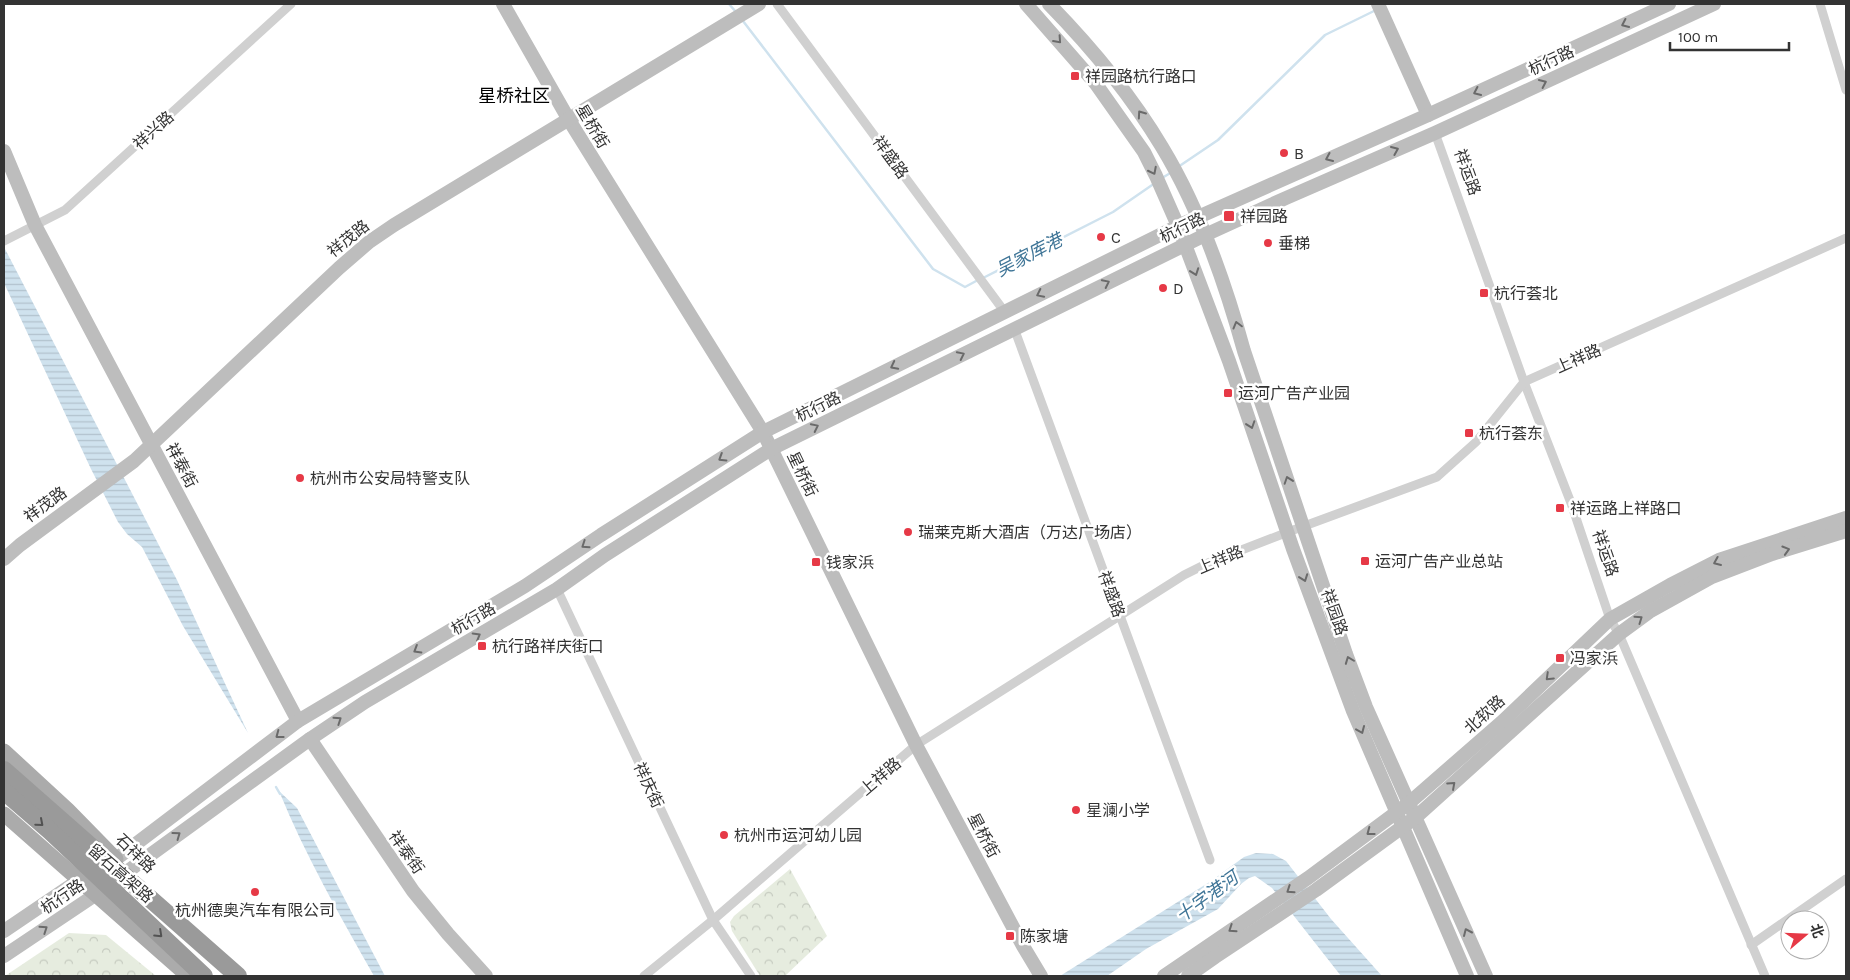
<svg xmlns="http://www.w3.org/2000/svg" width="1850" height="980" viewBox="0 0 1850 980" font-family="Karla,'Noto Sans SC',sans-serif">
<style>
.park{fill:url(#park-crowns)}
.water{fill:url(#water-rules)}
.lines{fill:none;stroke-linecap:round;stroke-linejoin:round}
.stream{stroke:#cfe2ee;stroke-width:2.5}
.street{stroke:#d0d0d0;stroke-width:9}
.secondary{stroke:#bdbdbd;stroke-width:14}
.primary{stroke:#ababab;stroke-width:15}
.highway-bridge{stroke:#9a9a9a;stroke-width:18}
.oneway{stroke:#6a6a6a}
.oneway2{stroke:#525252}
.poi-dot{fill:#e63946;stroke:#fff;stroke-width:2}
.labels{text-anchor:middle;stroke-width:5;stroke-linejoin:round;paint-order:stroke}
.street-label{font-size:16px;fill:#333;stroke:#fff}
.poi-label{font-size:16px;fill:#333;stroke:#fff;text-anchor:start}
.neighbourhood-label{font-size:18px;fill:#000;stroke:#fff}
.water-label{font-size:18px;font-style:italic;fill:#3f7597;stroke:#fff}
</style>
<defs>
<pattern id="park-crowns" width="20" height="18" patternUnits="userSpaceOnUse" patternTransform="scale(1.25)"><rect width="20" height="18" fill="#e6ecdf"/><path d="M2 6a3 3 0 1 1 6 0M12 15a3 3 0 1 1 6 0" fill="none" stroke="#c6cbc0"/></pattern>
<pattern id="water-rules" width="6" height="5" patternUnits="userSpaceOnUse" patternTransform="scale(1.25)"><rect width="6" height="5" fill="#cfe2ee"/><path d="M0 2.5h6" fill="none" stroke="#b2c2cd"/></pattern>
</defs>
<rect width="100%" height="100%" fill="#fff"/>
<g class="park">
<path d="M 790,869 L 827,936 L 785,976 L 760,976 L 732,931 L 730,922 L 734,916 Z"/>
<path d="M 69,933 L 106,935 L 156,976 L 5,976 Z"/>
</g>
<g class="water">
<path d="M 4,247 L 177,580 L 248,733 L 183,626 L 142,547 L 127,534 L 118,522 L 91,469 L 4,283 Z"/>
<path d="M 279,791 L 297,808 L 385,976 L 374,976 C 340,916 305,855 279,791 Z"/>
<path d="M 1256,853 L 1273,854 L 1286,861 L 1331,919 L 1382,976 L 1341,976 L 1272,888 L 1255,876 L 1249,878 L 1241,884 L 1218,909 L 1146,949 L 1107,976 L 1060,976 L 1211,881 L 1244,857 Z"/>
</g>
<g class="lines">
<g class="stream">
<path d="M 729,4 L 736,12"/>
<path d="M 743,21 L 933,269 L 965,287 L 978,280"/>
<path d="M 1178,167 L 1218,140 L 1325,35 L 1376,10"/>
<path d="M 1162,178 L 1172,172"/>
<path d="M 983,278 L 1113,212 L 1155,183"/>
<path d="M 276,787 L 280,794"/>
</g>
<g class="street">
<path d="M 777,4 L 1004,311"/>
<path d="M 1820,4 L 1846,90"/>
<path d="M 1435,133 L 1524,382 L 1571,503 L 1610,619 L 1619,634 L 1765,976"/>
<path d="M 4,241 L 65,210 L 291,4"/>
<path d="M 1014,328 L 1210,860"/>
<path d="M 557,589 L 713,920 L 751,976"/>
<path d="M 1751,945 L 1846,879"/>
<path d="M 644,976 L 713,920 L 916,745 L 1184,575 L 1208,563 L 1288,532 L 1437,477 L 1476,442 L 1524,382 L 1846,238"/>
</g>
<g class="secondary">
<path d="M 503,4 L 569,120 L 763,432 L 916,745 L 1023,946 L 1041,976"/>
<path d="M 1026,4 L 1096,84 L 1144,152 L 1156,176 L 1178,226 L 1229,361 L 1293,549 L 1353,711 L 1467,976"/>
<path d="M 1049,4 C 1092,48 1131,95 1162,147 C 1199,208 1225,282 1244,351 L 1346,654 L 1366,707 L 1486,976"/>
<path d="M 1378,4 L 1428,115"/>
<path d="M 4,151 L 35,225 L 298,721"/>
<path d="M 4,559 L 20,545 L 134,461 L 339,268 L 369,242 L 394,225 L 759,4"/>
<path d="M 310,739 L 413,891 L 448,934 L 486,976"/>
<path d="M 107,864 L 116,859 L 298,721 L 525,586 L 601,535 L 763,432 L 1178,226 L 1428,115 L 1669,4"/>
<path d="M 4,931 L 88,874"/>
<path d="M 4,956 L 95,895 L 310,739 L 365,702 L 557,589 L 605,555 L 771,449 L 1205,235 L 1286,198 L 1435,133 L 1714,4"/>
<path d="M 1164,976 L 1308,878 L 1409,803 L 1503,721 L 1610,619 L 1670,585 L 1719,560 L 1846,518"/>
<path d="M 1188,976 L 1215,957 L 1316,890 L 1416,817 L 1619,634 L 1649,612 L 1712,577 L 1772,554 L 1846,531"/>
</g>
<g class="primary">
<path d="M 4,751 L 68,810 L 116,859"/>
<path d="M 4,814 L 188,976"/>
</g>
<g class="highway-bridge">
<path d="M 4,770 L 238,976"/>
<path d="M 4,791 L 50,831 L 204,976"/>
</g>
</g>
<defs><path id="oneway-chevron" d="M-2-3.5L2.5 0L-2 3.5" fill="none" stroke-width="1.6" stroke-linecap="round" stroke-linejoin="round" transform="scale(1.25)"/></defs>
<g class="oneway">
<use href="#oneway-chevron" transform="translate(1625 24) rotate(155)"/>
<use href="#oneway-chevron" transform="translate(1058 40) rotate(48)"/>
<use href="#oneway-chevron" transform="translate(1543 83) rotate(-25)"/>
<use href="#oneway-chevron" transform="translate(1477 92) rotate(155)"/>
<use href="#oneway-chevron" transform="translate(1141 114) rotate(-125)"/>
<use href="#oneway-chevron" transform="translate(1395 150) rotate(-23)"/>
<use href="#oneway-chevron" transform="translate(1329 158) rotate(156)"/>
<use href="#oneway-chevron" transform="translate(1153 171) rotate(63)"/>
<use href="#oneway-chevron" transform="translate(1195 272) rotate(70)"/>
<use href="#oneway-chevron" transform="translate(1106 283) rotate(-26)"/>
<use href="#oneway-chevron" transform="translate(1040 294) rotate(154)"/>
<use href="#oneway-chevron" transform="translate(1237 325) rotate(-105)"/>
<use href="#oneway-chevron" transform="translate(961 355) rotate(-26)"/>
<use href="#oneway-chevron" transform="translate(894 366) rotate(153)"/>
<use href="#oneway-chevron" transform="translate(1251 425) rotate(71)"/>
<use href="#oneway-chevron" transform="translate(815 427) rotate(-26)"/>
<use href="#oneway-chevron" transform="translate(722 458) rotate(148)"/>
<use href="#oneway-chevron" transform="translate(1288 480) rotate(-109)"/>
<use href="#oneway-chevron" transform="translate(585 545) rotate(146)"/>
<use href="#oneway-chevron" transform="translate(1786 550) rotate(-17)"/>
<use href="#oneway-chevron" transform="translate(1717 562) rotate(157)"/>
<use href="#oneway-chevron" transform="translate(1304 578) rotate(70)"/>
<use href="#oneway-chevron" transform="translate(1639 619) rotate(-35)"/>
<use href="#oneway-chevron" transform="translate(477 636) rotate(-30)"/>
<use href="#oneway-chevron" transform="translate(417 650) rotate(149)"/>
<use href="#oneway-chevron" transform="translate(1349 660) rotate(-111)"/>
<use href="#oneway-chevron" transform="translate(1549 677) rotate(136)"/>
<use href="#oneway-chevron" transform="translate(338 720) rotate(-34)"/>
<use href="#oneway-chevron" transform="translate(1361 730) rotate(67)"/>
<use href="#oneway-chevron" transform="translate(279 735) rotate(143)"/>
<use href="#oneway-chevron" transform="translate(1452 785) rotate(-42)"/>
<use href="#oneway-chevron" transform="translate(1370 832) rotate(143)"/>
<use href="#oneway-chevron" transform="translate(177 835) rotate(-36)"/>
<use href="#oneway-chevron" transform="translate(1290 890) rotate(146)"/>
<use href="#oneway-chevron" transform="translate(44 929) rotate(-34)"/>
<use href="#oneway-chevron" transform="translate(1232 929) rotate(146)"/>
<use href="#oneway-chevron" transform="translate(1467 932) rotate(-114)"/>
</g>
<g class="oneway2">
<use href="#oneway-chevron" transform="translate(40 823) rotate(41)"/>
<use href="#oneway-chevron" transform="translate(159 934) rotate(43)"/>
</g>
<g class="poi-dot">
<rect x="1070" y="71" width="10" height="10" rx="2.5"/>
<circle cx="1284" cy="153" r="5"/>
<rect x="1223" y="210" width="12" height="12" rx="2.5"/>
<circle cx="1101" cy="237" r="5"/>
<circle cx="1268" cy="243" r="5"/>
<circle cx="1163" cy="288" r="5"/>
<rect x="1479" y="288" width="10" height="10" rx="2.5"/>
<rect x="1223" y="388" width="10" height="10" rx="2.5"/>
<rect x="1464" y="428" width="10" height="10" rx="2.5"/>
<circle cx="300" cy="478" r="5"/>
<rect x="1555" y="503" width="10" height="10" rx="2.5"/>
<circle cx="908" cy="532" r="5"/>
<rect x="1360" y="556" width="10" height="10" rx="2.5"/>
<rect x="811" y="557" width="10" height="10" rx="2.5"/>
<rect x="477" y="641" width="10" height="10" rx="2.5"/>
<rect x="1555" y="653" width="10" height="10" rx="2.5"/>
<circle cx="1076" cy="810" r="5"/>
<circle cx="724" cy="835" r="5"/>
<circle cx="255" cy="892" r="5"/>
<rect x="1005" y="931" width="10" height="10" rx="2.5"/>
</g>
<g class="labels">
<g class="street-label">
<text transform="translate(1551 60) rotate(-25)" y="6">杭行路</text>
<text transform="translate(593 126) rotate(59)" y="6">星桥街</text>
<text transform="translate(153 130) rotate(-42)" y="6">祥兴路</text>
<text transform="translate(891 157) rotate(54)" y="6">祥盛路</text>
<text transform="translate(1468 172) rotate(70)" y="6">祥运路</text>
<text transform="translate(1182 227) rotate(-26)" y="6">杭行路</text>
<text transform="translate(348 238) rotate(-39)" y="6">祥茂路</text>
<text transform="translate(1578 358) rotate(-24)" y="6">上祥路</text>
<text transform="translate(818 406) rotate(-26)" y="6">杭行路</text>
<text transform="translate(182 465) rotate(62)" y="6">祥泰街</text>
<text transform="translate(803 474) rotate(64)" y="6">星桥街</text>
<text transform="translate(45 504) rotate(-36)" y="6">祥茂路</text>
<text transform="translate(1606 553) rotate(71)" y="6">祥运路</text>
<text transform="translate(1220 559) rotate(-23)" y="6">上祥路</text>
<text transform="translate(1112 594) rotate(70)" y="6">祥盛路</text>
<text transform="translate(1335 612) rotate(70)" y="6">祥园路</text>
<text transform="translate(473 618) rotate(-30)" y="6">杭行路</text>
<text transform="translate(1484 714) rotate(-42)" y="6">北软路</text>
<text transform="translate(880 776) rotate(-41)" y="6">上祥路</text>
<text transform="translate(649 785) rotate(65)" y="6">祥庆街</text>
<text transform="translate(984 835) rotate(62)" y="6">星桥街</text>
<text transform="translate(407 852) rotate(55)" y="6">祥泰街</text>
<text transform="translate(136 853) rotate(44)" y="6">石祥路</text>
<text transform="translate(121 873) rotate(41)" y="6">留石高架路</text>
<text transform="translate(62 896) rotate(-34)" y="6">杭行路</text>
</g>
<g class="poi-label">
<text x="1085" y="82">祥园路杭行路口</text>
<text x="1294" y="159">B</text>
<text x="1240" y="222">祥园路</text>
<text x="1111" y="243">C</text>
<text x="1278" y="249">垂梯</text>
<text x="1173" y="294">D</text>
<text x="1494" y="299">杭行荟北</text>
<text x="1238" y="399">运河广告产业园</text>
<text x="1479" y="439">杭行荟东</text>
<text x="310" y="484">杭州市公安局特警支队</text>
<text x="1570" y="514">祥运路上祥路口</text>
<text x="918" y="538">瑞莱克斯大酒店（万达广场店）</text>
<text x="1375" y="567">运河广告产业总站</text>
<text x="826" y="568">钱家浜</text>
<text x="492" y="652">杭行路祥庆街口</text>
<text x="1570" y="664">冯家浜</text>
<text x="1086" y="816">星澜小学</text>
<text x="734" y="841">杭州市运河幼儿园</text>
<text x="255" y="916" text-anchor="middle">杭州德奥汽车有限公司</text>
<text x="1020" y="942">陈家塘</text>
</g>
<g class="neighbourhood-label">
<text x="514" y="102">星桥社区</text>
</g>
<g class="water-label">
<text transform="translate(1029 255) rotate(-27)" y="6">吴家库港</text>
<text transform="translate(1207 897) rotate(-36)" y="6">十字港河</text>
</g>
</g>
<rect width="1850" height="980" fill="none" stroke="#333333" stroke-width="10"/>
<g transform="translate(1805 935) rotate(71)"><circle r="24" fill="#ffffff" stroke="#adadad"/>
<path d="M0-4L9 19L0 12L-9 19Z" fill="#e63946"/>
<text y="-8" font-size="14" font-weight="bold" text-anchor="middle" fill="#333333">北</text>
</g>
<path d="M1670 42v8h119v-8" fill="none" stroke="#333333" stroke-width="2.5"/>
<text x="1678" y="42" font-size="15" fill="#333333" stroke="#ffffff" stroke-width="4" paint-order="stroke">100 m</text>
</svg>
